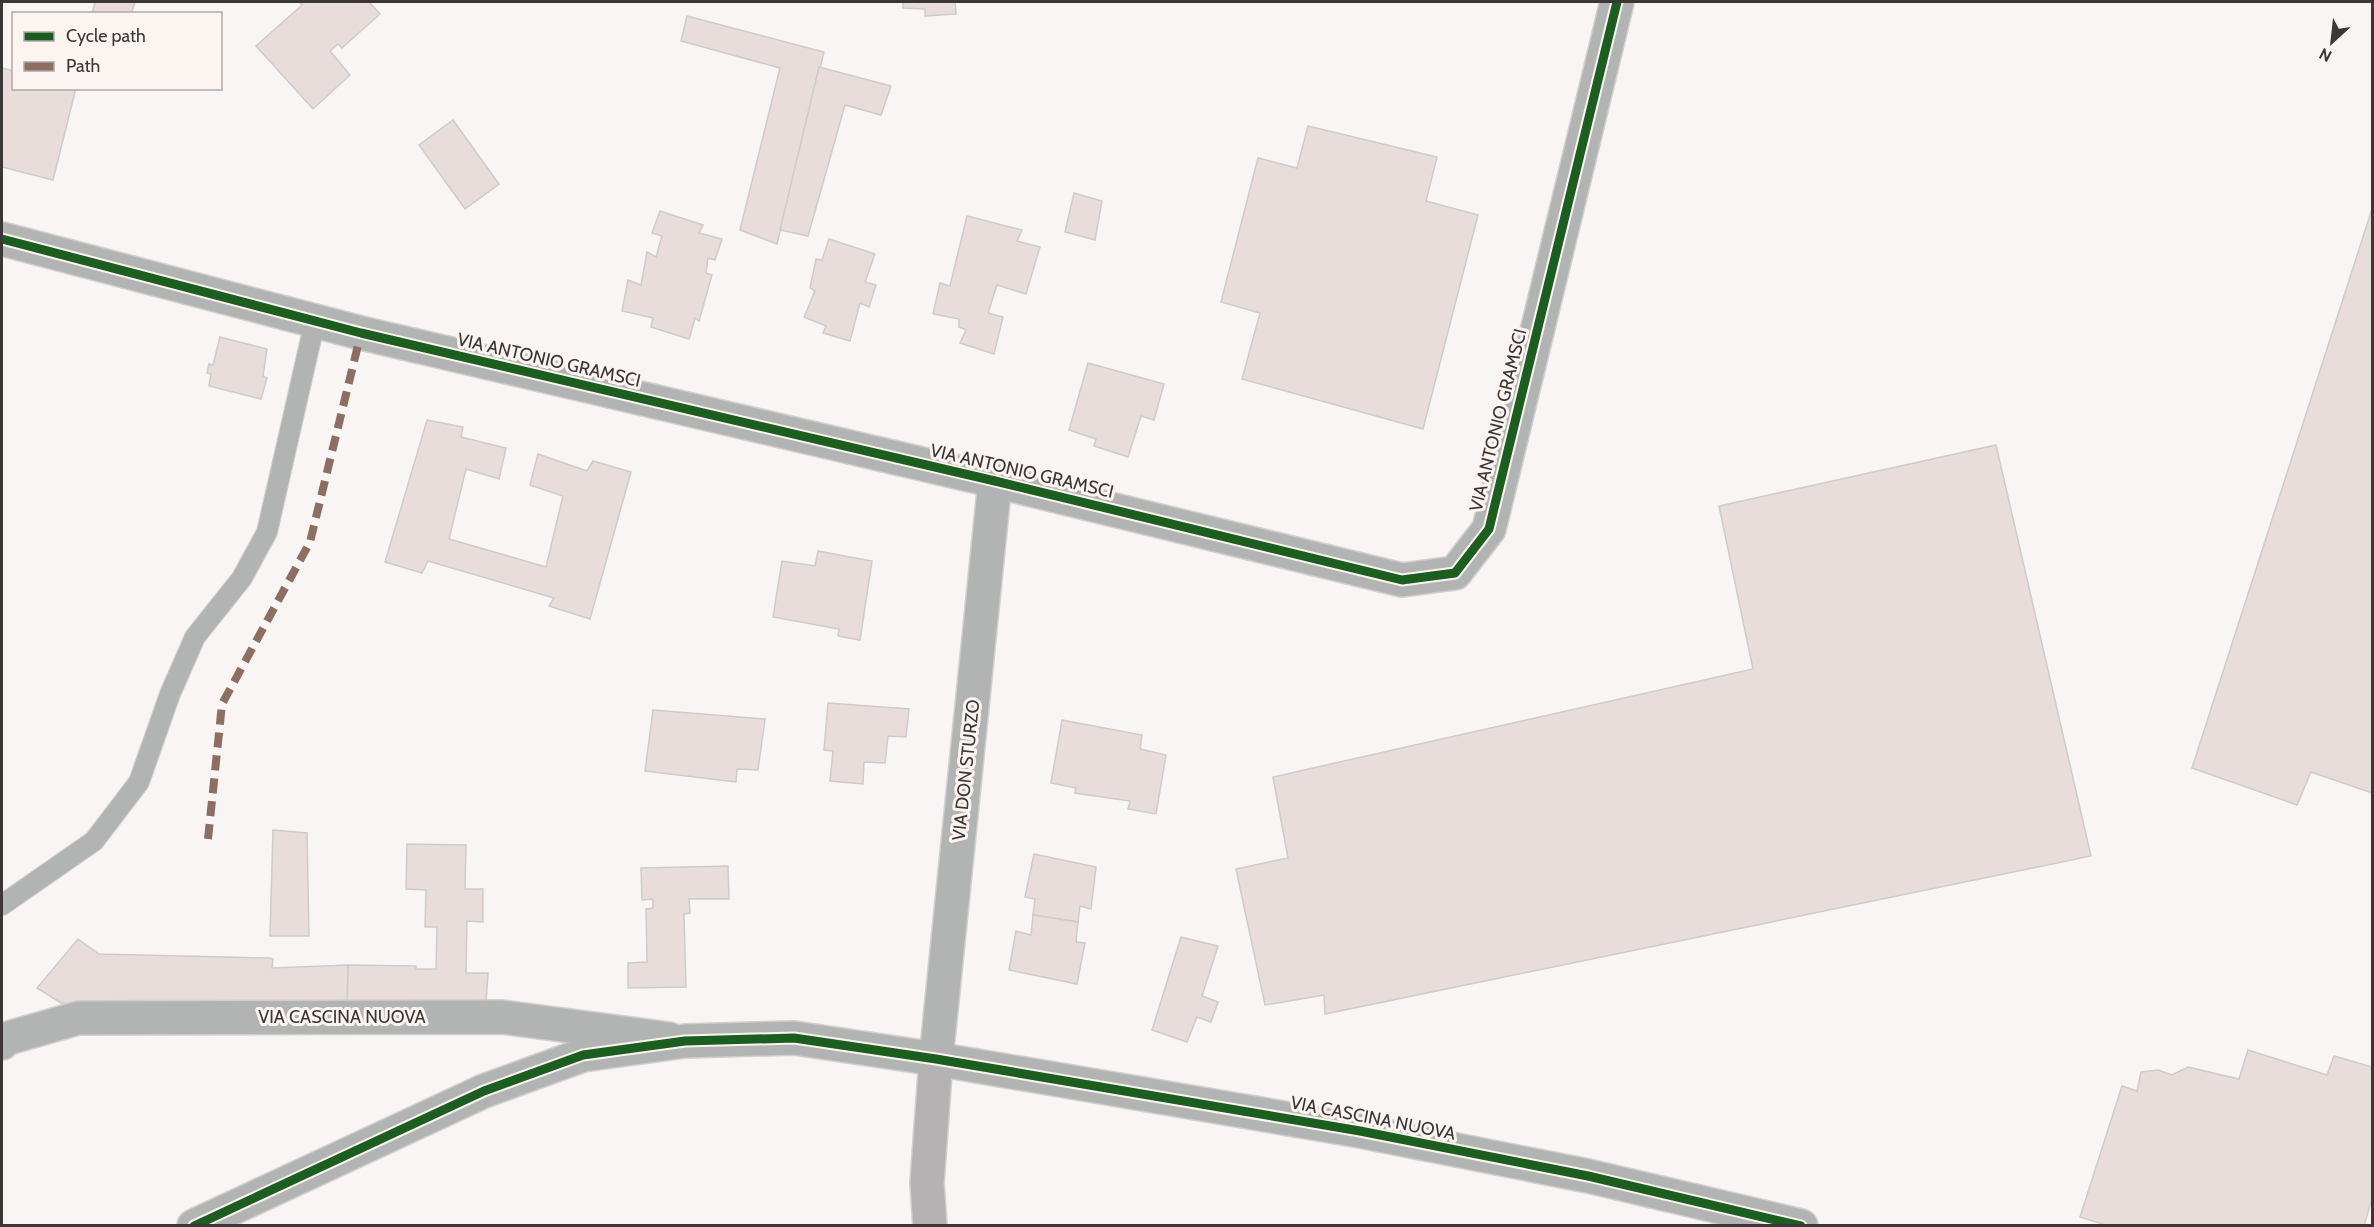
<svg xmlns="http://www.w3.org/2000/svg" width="2374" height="1227" viewBox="0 0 2374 1227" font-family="Cabin,sans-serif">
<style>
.building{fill:#e8ddda;stroke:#cecbca;stroke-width:1.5}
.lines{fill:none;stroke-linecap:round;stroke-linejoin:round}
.service-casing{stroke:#d2d0cf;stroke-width:22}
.minor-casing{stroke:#d2d0cf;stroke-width:36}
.tertiary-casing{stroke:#d2d0cf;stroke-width:36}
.trunk-casing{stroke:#d2d0cf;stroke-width:36}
.service{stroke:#b2b4b3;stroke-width:20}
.minor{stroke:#b2b4b3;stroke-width:33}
.tertiary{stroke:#b2b4b3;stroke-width:33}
.trunk{stroke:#b4b2b2;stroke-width:33}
.quiet{stroke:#8d6e63;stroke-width:8;stroke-dasharray:15 8;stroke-linecap:butt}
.cycleway-casing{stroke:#fcf4f1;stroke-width:13}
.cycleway{stroke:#1b5e20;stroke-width:9}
.labels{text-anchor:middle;stroke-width:6;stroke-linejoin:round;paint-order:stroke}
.street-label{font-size:18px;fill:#3a3736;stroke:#fcf4f1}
</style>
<rect width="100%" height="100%" fill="#f9f5f4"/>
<g class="building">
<path d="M 95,2 L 135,2 L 131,14 L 92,14 Z"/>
<path d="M 299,2 L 369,2 L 380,14 L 342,48 L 338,44 L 330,51 L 350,75 L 313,109 L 256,46 L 302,5 Z"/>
<path d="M 903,2 L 955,2 L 956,14 L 925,16 L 925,9 L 903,8 Z"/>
<path d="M 687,16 L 824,52 L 777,244 L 740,230 L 780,68 L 681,41 Z"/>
<path d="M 819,67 L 891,86 L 881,115 L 845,105 L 808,236 L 780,230 Z"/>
<path d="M 2,68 L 14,71 L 14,88 L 76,88 L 53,180 L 2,167 Z"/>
<path d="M 453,120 L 499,184 L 465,209 L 419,145 Z"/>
<path d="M 1308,126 L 1437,157 L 1426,201 L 1478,215 L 1423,429 L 1242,379 L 1260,313 L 1221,302 L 1258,158 L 1297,168 Z"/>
<path d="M 1074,193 L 1102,201 L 1095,240 L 1065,232 Z"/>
<path d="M 2372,209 L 2372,793 L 2311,772 L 2297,805 L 2192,768 Z"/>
<path d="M 660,211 L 703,225 L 699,233 L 722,239 L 715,260 L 708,258 L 706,273 L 712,275 L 699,321 L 695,318 L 689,339 L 651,327 L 653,318 L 622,311 L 628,280 L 641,285 L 647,252 L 656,257 L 662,236 L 652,233 Z"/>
<path d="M 967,216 L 1022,230 L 1017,241 L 1040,247 L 1026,294 L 997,285 L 988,313 L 1003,317 L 994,354 L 960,343 L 966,330 L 959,327 L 959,319 L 933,314 L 940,283 L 950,286 Z"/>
<path d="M 829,239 L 875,254 L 865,282 L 876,285 L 869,307 L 860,303 L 850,341 L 823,333 L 826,326 L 804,317 L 815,291 L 810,288 L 816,259 L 822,260 Z"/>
<path d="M 220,337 L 267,349 L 263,376 L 267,378 L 261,399 L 209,386 L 211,374 L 207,373 L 209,364 L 213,365 Z"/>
<path d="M 1088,363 L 1164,384 L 1154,420 L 1141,416 L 1128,457 L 1094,446 L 1096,439 L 1069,430 Z"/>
<path d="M 427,420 L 463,427 L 461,437 L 506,448 L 499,479 L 466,469 L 449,539 L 546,567 L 563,496 L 530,485 L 538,454 L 587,471 L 593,461 L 631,472 L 590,619 L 549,606 L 554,598 L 428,561 L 422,573 L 385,562 Z"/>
<path d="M 1996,445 L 2091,856 L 1325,1014 L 1324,995 L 1265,1005 L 1236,869 L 1288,858 L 1273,777 L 1753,669 L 1719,506 Z"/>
<path d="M 818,551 L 872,561 L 860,640 L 838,636 L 839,629 L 773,617 L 782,561 L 815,566 Z"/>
<path d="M 828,703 L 909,709 L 906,737 L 888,736 L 885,763 L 864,762 L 863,784 L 830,781 L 833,751 L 824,750 Z"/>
<path d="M 653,710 L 765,719 L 758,770 L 737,769 L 736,782 L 645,771 Z"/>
<path d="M 1062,720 L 1142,735 L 1140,749 L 1166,755 L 1156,814 L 1128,809 L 1130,801 L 1075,793 L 1076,788 L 1051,783 Z"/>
<path d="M 273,830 L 307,833 L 309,936 L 270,936 Z"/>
<path d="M 407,844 L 466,845 L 465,889 L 483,889 L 483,922 L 467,921 L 466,973 L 488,973 L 486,1004 L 347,1005 L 348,965 L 416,966 L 416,969 L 436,969 L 437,927 L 425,927 L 426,890 L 406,889 Z"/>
<path d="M 1034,854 L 1096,867 L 1091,909 L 1080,906 L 1078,922 L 1033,915 L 1035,899 L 1025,897 Z"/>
<path d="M 728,866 L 729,899 L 689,899 L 690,913 L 684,914 L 686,987 L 628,988 L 628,963 L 647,962 L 646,909 L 653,908 L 653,899 L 642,900 L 641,868 Z"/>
<path d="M 1033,915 L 1078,922 L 1076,942 L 1085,943 L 1077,984 L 1009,970 L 1016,931 L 1031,935 Z"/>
<path d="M 1181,937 L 1218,946 L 1202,996 L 1218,1002 L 1211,1022 L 1197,1017 L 1187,1042 L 1152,1030 Z"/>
<path d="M 78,939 L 99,954 L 270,958 L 273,959 L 272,968 L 348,965 L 347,1005 L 61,1003 L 37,988 Z"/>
<path d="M 2248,1050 L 2327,1075 L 2334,1056 L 2372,1067 L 2372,1199 L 2364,1226 L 2109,1226 L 2080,1217 L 2122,1086 L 2137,1091 L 2141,1072 L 2158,1070 L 2172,1075 L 2188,1067 L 2239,1079 Z"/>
</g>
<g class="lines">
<defs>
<path id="service" d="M 2,905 L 94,841 L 139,782 L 170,694 L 195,637 L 242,578 L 267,532 L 315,321"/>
<g id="minor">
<path d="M 2,239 L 361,333 L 995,481 L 1402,580 L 1455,573 L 1489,529 L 1617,2"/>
<path d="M 995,481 L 936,1059 L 1360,1131 L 1588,1176 L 1801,1226"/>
<path d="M 2,1043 L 5,1039 L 78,1018 L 502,1017 L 669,1039"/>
</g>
<path id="tertiary" d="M 194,1226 L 484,1091 L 583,1055 L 685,1041 L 794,1038 L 936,1059"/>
<path id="trunk" d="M 930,1226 L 927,1183 L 936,1059"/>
</defs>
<use href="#service" class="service-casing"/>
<use href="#minor" class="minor-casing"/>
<use href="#tertiary" class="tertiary-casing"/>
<use href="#trunk" class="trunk-casing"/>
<use href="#service" class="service"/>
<use href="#minor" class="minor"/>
<use href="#tertiary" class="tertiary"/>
<use href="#trunk" class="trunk"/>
<path class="quiet" d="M 208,839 L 222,704 L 310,542 L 361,333"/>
<defs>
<g id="cycleway">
<path d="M 2,239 L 361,333 L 995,481 L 1402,580 L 1455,573 L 1489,529 L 1617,2"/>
<path d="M 194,1226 L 484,1091 L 583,1055 L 685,1041 L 794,1038 L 936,1059 L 1360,1131 L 1588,1176 L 1801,1226"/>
</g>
</defs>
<use href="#cycleway" class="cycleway-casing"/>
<use href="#cycleway" class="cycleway"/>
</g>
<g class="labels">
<g class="street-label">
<text transform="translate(549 360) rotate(13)" y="6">VIA ANTONIO GRAMSCI</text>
<text transform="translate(1498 420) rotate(-76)" y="6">VIA ANTONIO GRAMSCI</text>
<text transform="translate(1022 471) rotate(13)" y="6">VIA ANTONIO GRAMSCI</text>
<text transform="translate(966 770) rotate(-84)" y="6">VIA DON STURZO</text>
<text x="342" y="1023">VIA CASCINA NUOVA</text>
<text transform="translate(1373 1118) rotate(11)" y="6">VIA CASCINA NUOVA</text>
</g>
</g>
<rect width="2374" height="1227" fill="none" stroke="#3a3736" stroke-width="6"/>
<rect x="12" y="12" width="210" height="78" fill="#fcf4f1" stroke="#aea8a6" stroke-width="1.5"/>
<rect x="24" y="32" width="30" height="9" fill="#1b5e20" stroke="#aea8a6" stroke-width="1.5"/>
<text x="66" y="42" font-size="18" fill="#3a3736">Cycle path</text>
<rect x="24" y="62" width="30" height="9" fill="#8d6e63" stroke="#aea8a6" stroke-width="1.5"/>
<text x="66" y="72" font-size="18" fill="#3a3736">Path</text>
<g transform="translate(2332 42) rotate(207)" stroke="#fcf4f1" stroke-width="4.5" paint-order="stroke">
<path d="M0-4.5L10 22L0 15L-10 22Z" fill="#3a3736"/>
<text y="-9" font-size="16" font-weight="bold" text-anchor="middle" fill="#3a3736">N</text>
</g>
</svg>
